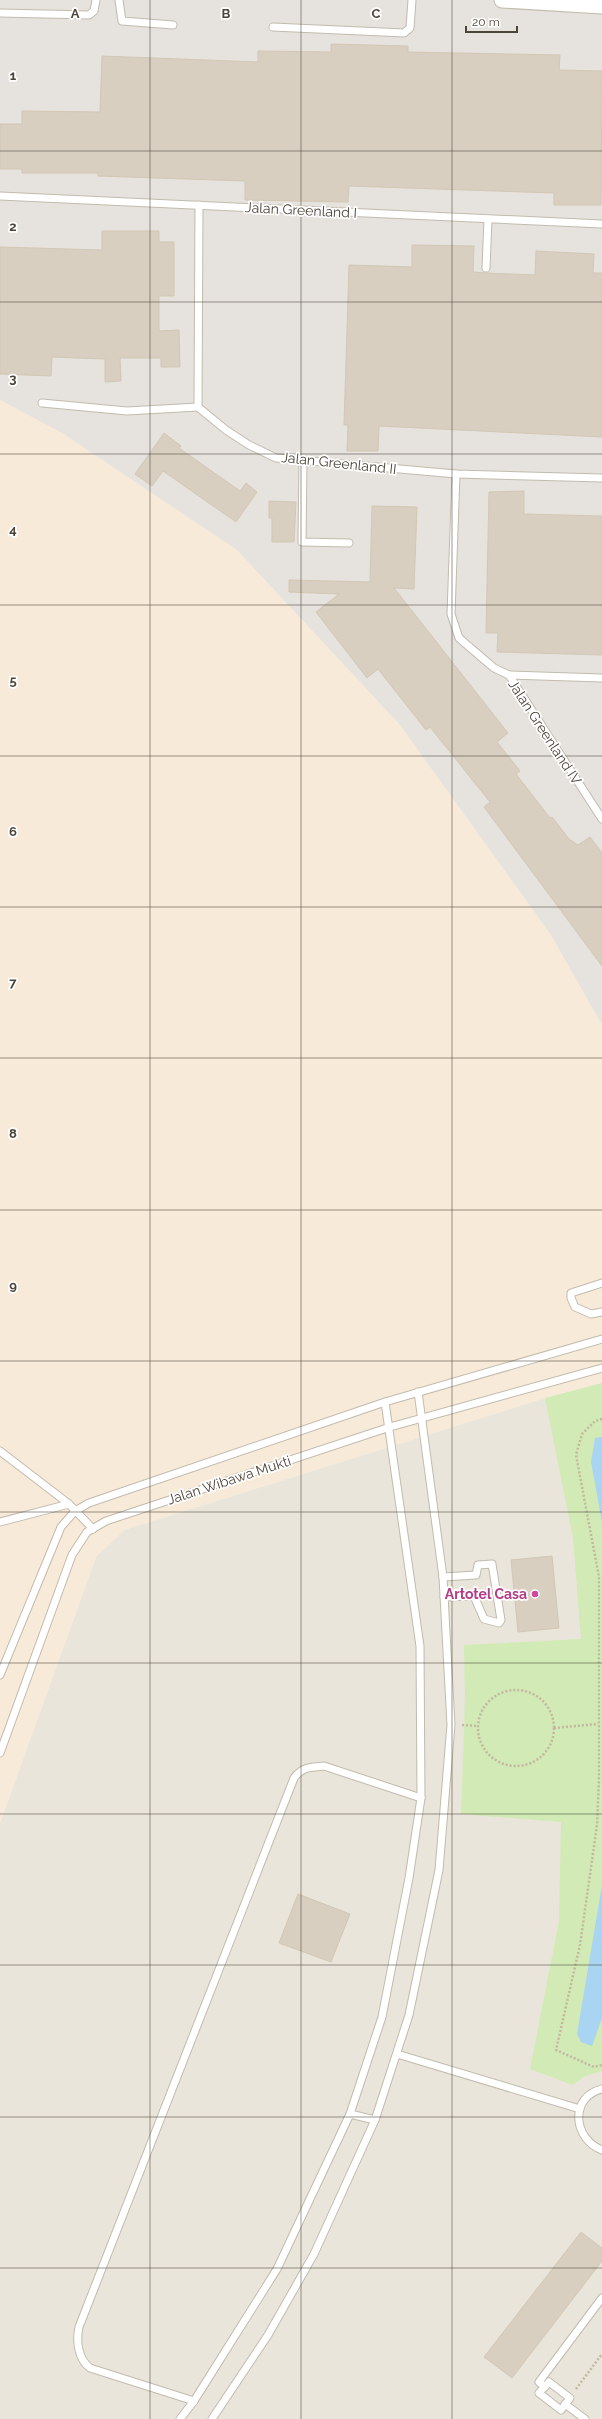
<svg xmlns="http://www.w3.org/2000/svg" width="602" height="2419" viewBox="0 0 602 2419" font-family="Raleway,sans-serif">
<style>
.residential{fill:#eae5da}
.commercial{fill:#f7ead8}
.industrial{fill:#e6e2dd}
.green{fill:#d2eab5}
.water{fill:#a9d4f2}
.building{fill:#d8cfc1;stroke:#d3c7b4}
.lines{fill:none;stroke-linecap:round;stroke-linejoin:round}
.lane-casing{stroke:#c2bbae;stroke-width:9}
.street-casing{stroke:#c2bbae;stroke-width:17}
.path{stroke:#c4b79f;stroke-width:2.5;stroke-dasharray:2 2;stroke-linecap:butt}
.lane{stroke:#fff;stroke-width:7}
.street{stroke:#fff;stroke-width:15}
.grid{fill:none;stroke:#4b4439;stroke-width:1;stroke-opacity:0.55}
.hotel-dot{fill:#d1479c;stroke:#fff;stroke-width:1.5}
.labels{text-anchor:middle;stroke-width:3.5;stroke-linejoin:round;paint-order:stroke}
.street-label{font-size:14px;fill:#4b4439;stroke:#fff}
.hotel-label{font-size:14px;font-weight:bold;fill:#b23c85;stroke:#fff;text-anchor:end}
.grid-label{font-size:13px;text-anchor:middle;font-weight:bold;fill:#4b4439;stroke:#fff;stroke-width:3.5;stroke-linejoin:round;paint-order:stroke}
</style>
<rect width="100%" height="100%" fill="#f6f3ec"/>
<path class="residential" d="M 602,1383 L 602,2419 L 0,2419 L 0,1823 L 96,1557 L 124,1530 L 545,1398 Z"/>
<path class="commercial" d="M 0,400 L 62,433 L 237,550 L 400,725 L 551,935 L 602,1025 L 602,1383 L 545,1398 L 124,1530 L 96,1557 L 0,1823 Z"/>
<path class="industrial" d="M 0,0 L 602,0 L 602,1025 L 551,935 L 400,725 L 237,550 L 62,433 L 0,400 Z"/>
<path class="green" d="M 602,1383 L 602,2071 L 583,2077 L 573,2085 L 530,2069 L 559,1921 L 561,1822 L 461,1814 L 465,1698 L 464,1645 L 581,1639 L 573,1538 L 545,1398 Z"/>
<g class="water">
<path d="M 602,1437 L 602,1522 L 591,1462 L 595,1438 Z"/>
<path d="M 602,1885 L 602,2018 L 592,2046 L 581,2042 L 577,2034 Z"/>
</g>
<g class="building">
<path d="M 331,44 L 408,46 L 408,52 L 560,55 L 559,70 L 602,71 L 601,205 L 554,205 L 554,193 L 349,186 L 348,202 L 245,200 L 245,181 L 98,176 L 98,173 L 22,173 L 22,169 L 0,169 L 0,124 L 22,124 L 22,111 L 100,112 L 102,56 L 258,62 L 258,51 L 331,52 Z"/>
<path d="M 102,231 L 159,231 L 159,242 L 174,242 L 174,296 L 159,296 L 159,331 L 179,330 L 180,367 L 161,367 L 161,358 L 120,358 L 121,381 L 105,382 L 105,359 L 52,357 L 51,376 L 0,374 L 0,247 L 102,250 Z"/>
<path d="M 412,245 L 474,246 L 473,272 L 485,273 L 535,275 L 536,251 L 594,254 L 593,273 L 602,273 L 602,437 L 379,426 L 378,451 L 347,451 L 348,425 L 344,425 L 349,265 L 412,267 Z"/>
<path d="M 164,433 L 181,446 L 179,448 L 240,491 L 246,483 L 257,492 L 236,522 L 163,471 L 152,486 L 135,474 Z"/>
<path d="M 524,491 L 524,514 L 602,516 L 602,655 L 497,652 L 498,633 L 486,633 L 489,492 Z"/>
<path d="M 269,501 L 296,502 L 294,542 L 272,542 L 272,518 L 269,518 Z"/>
<path d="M 372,506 L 417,507 L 414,589 L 394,588 L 508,733 L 497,742 L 520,771 L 516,774 L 550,818 L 552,817 L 569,839 L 578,845 L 590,837 L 602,853 L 602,966 L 484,807 L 490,802 L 430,727 L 426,730 L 378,669 L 367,678 L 316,612 L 339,594 L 289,592 L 289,580 L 370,582 Z"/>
<path d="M 552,1556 L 559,1628 L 518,1632 L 511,1560 Z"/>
<path d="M 298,1894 L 350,1914 L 331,1962 L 279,1943 Z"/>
<path d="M 581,2232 L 602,2248 L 602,2261 L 512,2378 L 484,2357 Z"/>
</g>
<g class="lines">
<defs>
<g id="lane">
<path d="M 119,0 L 122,21 L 173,25"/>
<path d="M 0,13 L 89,15 L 94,11 L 96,0"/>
<path d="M 273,27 L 404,33 L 410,28 L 412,0"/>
<path d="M 0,196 L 602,224"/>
<path d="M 199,205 L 198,407 L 226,430 L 249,445 L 276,458 L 456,474 L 602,478"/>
<path d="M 486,268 L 488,219"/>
<path d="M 42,403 L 127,411 L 198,407"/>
<path d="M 303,461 L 302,542 L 349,543"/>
<path d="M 456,474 L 451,614 L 459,638 L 494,668 L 509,675 L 602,819"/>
<path d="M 509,675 L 602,678"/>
<path d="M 602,1283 L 571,1293 L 571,1298 L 575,1307 L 591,1314 L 602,1312"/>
<path d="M 0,1451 L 69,1504 L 93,1529"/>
<path d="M 0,1522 L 69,1504"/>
<path d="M 443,1577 L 476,1575 L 478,1565 L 492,1564 L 501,1620 L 499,1623 L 484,1619 L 474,1596 L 444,1597"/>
<path d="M 0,1675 L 61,1527 L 75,1511 L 89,1503 L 385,1402 L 602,1339"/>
<path d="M 0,1753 L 72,1555 L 87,1532 L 106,1521 L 390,1427 L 602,1368"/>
<path d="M 397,2054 L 580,2109"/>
<path d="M 602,2089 C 569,2097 573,2139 602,2150"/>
<path d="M 350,2114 L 375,2120"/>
<path d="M 549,2382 L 570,2398 L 561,2410 L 539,2393 Z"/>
<path d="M 545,2387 L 539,2382 L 602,2298"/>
<path d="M 194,2401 L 90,2368 C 78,2359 76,2341 79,2327 L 294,1778 C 302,1767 311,1767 324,1766 L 421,1798"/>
<path d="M 565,2404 L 585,2419"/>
<path d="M 180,2419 L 194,2401 L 277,2269 L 350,2114 L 382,2017 L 409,1878 L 421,1798 L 420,1646 L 385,1402"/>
<path d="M 212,2419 L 268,2335 L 314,2254 L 375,2120 L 409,2015 L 439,1870 L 451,1725 L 443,1577 L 418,1392"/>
</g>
<path id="street" d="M 502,0 L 602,6"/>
</defs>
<use href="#lane" class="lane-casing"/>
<use href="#street" class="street-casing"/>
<g class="path">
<path d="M 602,1419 L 595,1421 L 582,1434 L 576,1455 L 599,1577 L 599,1780 L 597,1825 L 580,1945 L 556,2050 L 594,2067 L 602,2065"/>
<circle cx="516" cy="1728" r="38"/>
<path d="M 462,1725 L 478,1726"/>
<path d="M 554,1728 L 598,1724"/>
<path d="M 576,2389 L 602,2354"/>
</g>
<use href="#lane" class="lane"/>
<use href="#street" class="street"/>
</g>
<path class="grid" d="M 150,0 L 150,2419M 301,0 L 301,2419M 452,0 L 452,2419M 0,151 L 602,151M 0,302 L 602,302M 0,454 L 602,454M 0,605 L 602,605M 0,756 L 602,756M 0,907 L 602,907M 0,1058 L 602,1058M 0,1210 L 602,1210M 0,1361 L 602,1361M 0,1512 L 602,1512M 0,1663 L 602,1663M 0,1814 L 602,1814M 0,1965 L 602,1965M 0,2117 L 602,2117M 0,2268 L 602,2268"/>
<circle class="hotel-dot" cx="535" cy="1594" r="4"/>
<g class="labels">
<g class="street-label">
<text transform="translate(301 210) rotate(3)" y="5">Jalan Greenland I</text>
<text transform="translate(339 463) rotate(6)" y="5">Jalan Greenland II</text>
<text transform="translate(545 732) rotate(57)" y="5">Jalan Greenland IV</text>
<text transform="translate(229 1480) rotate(-18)" y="5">Jalan Wibawa Mukti</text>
</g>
<g class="hotel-label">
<text x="527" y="1599">Artotel Casa</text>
</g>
</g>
<g class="grid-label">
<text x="75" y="18">A</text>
<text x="226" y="18">B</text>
<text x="376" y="18">C</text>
<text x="13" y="80">1</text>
<text x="13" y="231">2</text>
<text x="13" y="383">3</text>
<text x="13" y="534">4</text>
<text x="13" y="685">5</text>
<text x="13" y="836">6</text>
<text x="13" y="987">7</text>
<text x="13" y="1138">8</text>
<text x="13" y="1290">9</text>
</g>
<path d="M466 26v6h51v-6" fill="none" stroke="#4b4439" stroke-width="2"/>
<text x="472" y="26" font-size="12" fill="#4b4439" stroke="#ffffff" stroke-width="3" paint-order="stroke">20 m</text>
</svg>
